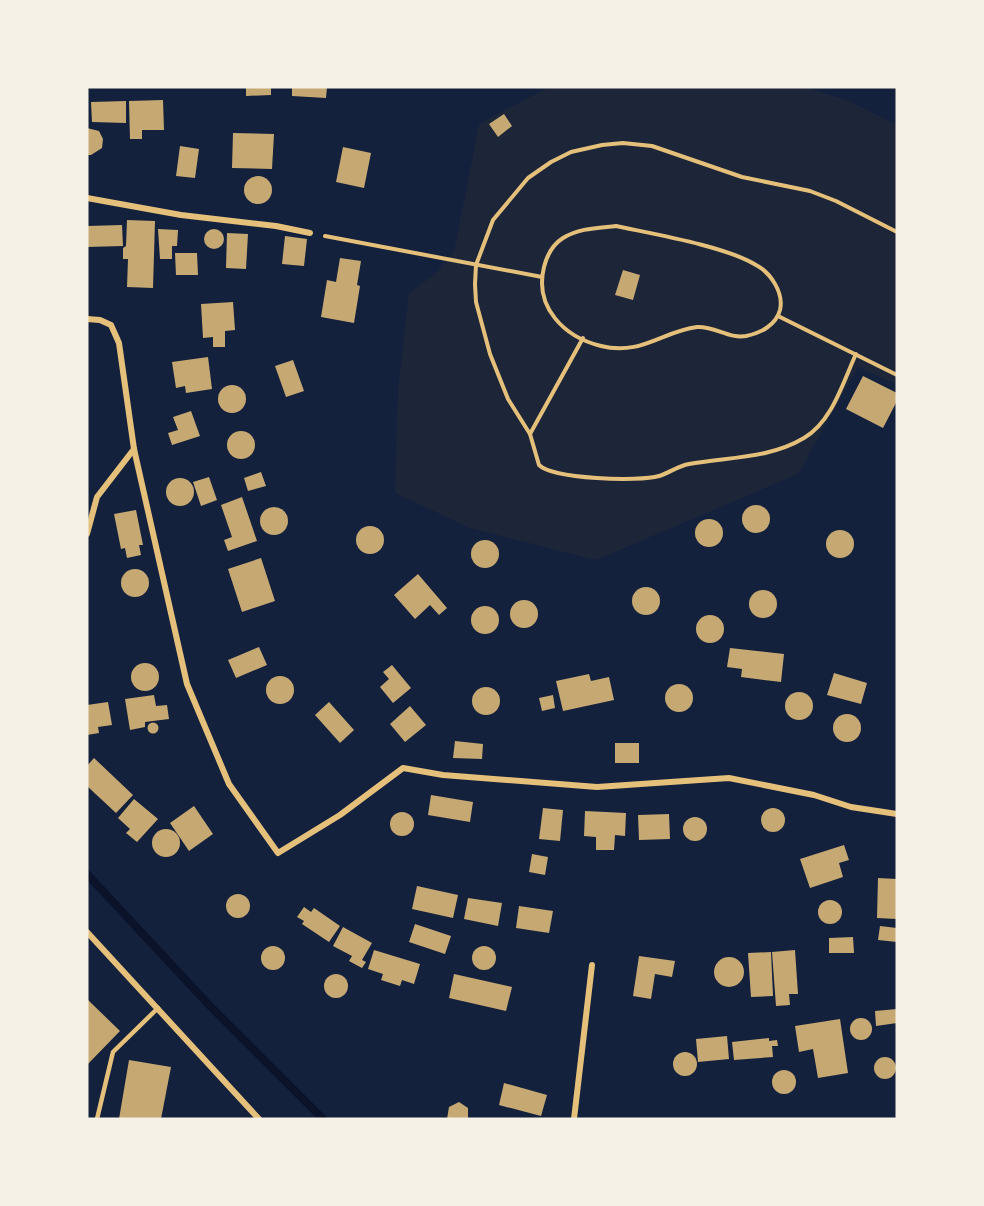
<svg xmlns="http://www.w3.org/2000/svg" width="984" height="1206" viewBox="0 0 984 1206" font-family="Mulish,sans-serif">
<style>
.green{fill:#1d2539}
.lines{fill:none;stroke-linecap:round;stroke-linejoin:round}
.stream{stroke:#0b132b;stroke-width:8}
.building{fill:#c6a872}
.path{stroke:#e5c07b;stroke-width:4}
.service{stroke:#e5c07b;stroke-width:4.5}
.minor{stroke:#e5c07b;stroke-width:6}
</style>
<rect width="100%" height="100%" fill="#14213d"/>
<path class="green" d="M 549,87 L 805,87 L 849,101 L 897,125 L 897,385 L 858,367 L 798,474 L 596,560 L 470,528 L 395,493 L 398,390 L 409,293 L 434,275 L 454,252 L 479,124 Z"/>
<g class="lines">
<path class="stream" d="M 87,874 L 210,1006 L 323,1119"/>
</g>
<g class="building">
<path d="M 246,87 L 271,87 L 271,95 L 246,96 Z"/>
<path d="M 292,87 L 327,87 L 326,98 L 292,96 Z"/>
<path d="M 163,100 L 164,130 L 142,130 L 142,139 L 130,139 L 129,101 Z"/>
<path d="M 126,101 L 126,123 L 92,122 L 91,102 Z"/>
<path d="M 504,114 L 512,126 L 498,137 L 489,124 Z"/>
<path d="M 87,128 L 99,131 L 103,139 L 102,148 L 91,155 L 87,155 Z"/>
<path d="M 233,133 L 274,134 L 272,169 L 232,168 Z"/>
<path d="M 180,146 L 199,149 L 195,178 L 176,176 Z"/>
<path d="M 343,147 L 371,153 L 364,188 L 336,182 Z"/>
<circle cx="258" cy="190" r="14"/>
<path d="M 127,220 L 155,221 L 153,288 L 127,287 L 128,259 L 123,259 L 123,248 L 126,246 Z"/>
<path d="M 122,225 L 123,246 L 87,247 L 87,226 Z"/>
<circle cx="214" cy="239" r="10"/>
<path d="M 158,229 L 178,230 L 177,246 L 172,246 L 172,259 L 160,259 Z"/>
<path d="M 227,233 L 248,234 L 246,269 L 226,268 Z"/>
<path d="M 285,236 L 307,239 L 304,266 L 282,264 Z"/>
<path d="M 175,253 L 197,253 L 198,275 L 176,275 Z"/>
<path d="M 340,258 L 361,261 L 357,285 L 360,286 L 354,323 L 321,317 L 327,280 L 336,282 Z"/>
<path d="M 623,270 L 640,275 L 633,300 L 615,295 Z"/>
<path d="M 233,302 L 235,330 L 225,331 L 225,347 L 213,347 L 213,337 L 203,338 L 201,304 Z"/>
<path d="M 208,357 L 212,389 L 186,393 L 185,386 L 176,388 L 172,362 Z"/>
<path d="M 293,360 L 304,391 L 286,397 L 275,366 Z"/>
<path d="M 863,376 L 897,393 L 897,401 L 883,428 L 846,409 Z"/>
<circle cx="232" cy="399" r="14"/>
<path d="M 191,411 L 200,436 L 172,445 L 168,433 L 178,430 L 173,417 Z"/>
<circle cx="241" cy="445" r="14"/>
<path d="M 261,472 L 266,486 L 248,491 L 244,478 Z"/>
<path d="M 209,477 L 217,500 L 201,506 L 193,482 Z"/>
<circle cx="180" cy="492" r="14"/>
<path d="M 242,497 L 257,541 L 228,551 L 224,540 L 232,537 L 221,505 Z"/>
<circle cx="756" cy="519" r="14"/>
<circle cx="274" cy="521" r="14"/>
<path d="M 136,510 L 143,545 L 139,545 L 141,555 L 127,558 L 125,548 L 121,549 L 114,514 Z"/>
<circle cx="709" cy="533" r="14"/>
<circle cx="370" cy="540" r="14"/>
<circle cx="840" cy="544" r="14"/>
<circle cx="485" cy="554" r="14"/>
<path d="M 261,558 L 275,601 L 242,612 L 228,569 Z"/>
<circle cx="135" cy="583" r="14"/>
<path d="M 418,574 L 447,608 L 439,615 L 430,605 L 415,619 L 394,595 Z"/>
<circle cx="646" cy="601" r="14"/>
<circle cx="763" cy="604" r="14"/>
<circle cx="524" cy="614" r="14"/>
<circle cx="485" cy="620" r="14"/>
<circle cx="710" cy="629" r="14"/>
<path d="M 259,647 L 267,665 L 236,678 L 228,660 Z"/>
<path d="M 730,648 L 784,654 L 781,682 L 741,677 L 742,669 L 727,667 Z"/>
<circle cx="145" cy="677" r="14"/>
<path d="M 392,665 L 411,688 L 393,703 L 380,687 L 389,679 L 383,672 Z"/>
<path d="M 834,673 L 867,683 L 861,704 L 827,695 Z"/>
<path d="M 589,674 L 591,681 L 609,677 L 614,700 L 563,711 L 556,681 Z"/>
<circle cx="280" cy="690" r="14"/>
<circle cx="679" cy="698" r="14"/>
<circle cx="486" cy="701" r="14"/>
<circle cx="799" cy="706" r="14"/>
<path d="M 154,695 L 156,706 L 167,705 L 169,719 L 145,722 L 145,727 L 130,730 L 125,699 Z"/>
<path d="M 553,695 L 555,708 L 542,711 L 539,698 Z"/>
<path d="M 108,702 L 112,725 L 98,727 L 99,733 L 87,735 L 87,705 Z"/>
<path d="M 329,702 L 354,730 L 340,743 L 315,715 Z"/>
<path d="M 410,706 L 426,725 L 405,742 L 390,724 Z"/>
<circle cx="847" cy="728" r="14"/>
<circle cx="153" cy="728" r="5.5"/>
<path d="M 455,741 L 483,744 L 482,759 L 453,758 Z"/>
<rect x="615" y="743" width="24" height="20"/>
<path d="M 94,758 L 133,795 L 116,813 L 87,786 L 87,766 Z"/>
<path d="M 431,795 L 473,802 L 470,822 L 428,815 Z"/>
<path d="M 134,799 L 158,819 L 137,842 L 126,833 L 130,829 L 118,818 Z"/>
<path d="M 194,806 L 213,834 L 189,851 L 170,823 Z"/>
<path d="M 543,808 L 563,810 L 560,841 L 539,839 Z"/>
<circle cx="773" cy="820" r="12"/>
<path d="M 585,811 L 626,813 L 625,836 L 615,835 L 614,850 L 596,850 L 596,837 L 584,836 Z"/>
<circle cx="402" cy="824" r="12"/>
<path d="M 669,814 L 670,839 L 639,840 L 638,815 Z"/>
<circle cx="695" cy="829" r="12"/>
<circle cx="166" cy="843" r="14"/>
<path d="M 844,845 L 849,860 L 839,863 L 843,877 L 810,888 L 800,859 Z"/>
<path d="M 532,854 L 548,857 L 545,875 L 529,872 Z"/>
<path d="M 878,878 L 897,879 L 897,919 L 877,918 Z"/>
<path d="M 417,886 L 458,895 L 453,918 L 412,909 Z"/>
<circle cx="238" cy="906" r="12"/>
<path d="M 468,898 L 502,903 L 498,926 L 464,919 Z"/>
<circle cx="830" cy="912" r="12"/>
<path d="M 519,906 L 553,911 L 549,933 L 516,928 Z"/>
<path d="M 304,907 L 311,912 L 314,908 L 340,926 L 329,942 L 302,924 L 304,921 L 297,917 Z"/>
<path d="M 415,924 L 451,936 L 445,954 L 409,942 Z"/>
<path d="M 880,926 L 897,928 L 897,942 L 878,940 Z"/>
<path d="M 343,927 L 372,943 L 362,960 L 366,962 L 362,968 L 349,961 L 352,956 L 333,946 Z"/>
<path d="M 853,937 L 854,953 L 829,953 L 829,938 Z"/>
<circle cx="273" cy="958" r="12"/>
<circle cx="484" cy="958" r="12"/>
<path d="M 374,950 L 420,964 L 414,984 L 402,980 L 400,986 L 381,980 L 383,974 L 368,969 Z"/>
<path d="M 795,950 L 798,994 L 789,994 L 790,1005 L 776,1006 L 772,952 Z"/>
<path d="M 771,952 L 773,996 L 751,997 L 748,953 Z"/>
<path d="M 639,956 L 675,961 L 672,977 L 655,974 L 651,999 L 633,996 Z"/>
<circle cx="729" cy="972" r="15"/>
<path d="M 454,974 L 512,987 L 506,1011 L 449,998 Z"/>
<circle cx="336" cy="986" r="12"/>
<path d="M 87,999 L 120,1031 L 87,1065 Z"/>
<path d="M 897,1009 L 897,1023 L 876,1026 L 875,1011 Z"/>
<circle cx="861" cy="1029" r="11"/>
<path d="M 840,1019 L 848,1073 L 818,1078 L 813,1049 L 799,1052 L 795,1026 Z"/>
<path d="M 727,1036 L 729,1059 L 698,1062 L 696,1039 Z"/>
<path d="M 769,1038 L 769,1041 L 777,1040 L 778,1046 L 772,1046 L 773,1057 L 734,1060 L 732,1042 Z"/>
<circle cx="685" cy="1064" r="12"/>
<circle cx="885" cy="1068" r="11"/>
<path d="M 129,1060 L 171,1067 L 161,1119 L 119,1119 Z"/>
<circle cx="784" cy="1082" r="12"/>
<path d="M 504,1083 L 547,1095 L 541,1116 L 499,1105 Z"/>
<path d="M 459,1102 L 468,1108 L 468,1119 L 447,1119 L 449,1107 Z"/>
</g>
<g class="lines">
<g class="path">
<path d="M 616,226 C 653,234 725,246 756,265 C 771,273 784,293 780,310 C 776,325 761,333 746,336 C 729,339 715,326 697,327 C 663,331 641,356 601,346 C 564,337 534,307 544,267 C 547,255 552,245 563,238 C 579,228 598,228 616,226 Z"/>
<path d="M 325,236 L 542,277"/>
<path d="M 778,316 L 897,375"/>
<path d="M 856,354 C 843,382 832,422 804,438 C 769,459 727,457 689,464 C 678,466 669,473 659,476 C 639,482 553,479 539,465 L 530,434 L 508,399 L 490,354 L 476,302 L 475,284 L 476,265 L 493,220 L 528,178 L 551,162 L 571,152 L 602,145 L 623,143 L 652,146 L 742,177 L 810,191 L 836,201 L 897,232"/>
<path d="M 530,434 L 583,338"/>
</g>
<path class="service" d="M 97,1119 L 113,1052 L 158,1008"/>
<g class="minor">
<path d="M 87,198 L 181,215 L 276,226 L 310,233"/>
<path d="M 87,319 L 100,320 L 111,325 L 119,343 L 134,449 L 187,684 L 229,784 L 278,853 L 340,815 L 403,768 L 443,775 L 597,787 L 729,778 L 814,795 L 851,807 L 897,814"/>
<path d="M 87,534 L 97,497 L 134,449"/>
<path d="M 87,932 L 259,1119"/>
<path d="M 574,1119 L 592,965"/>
</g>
</g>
<rect width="984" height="1206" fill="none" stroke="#f6f1e7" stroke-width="177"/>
</svg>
